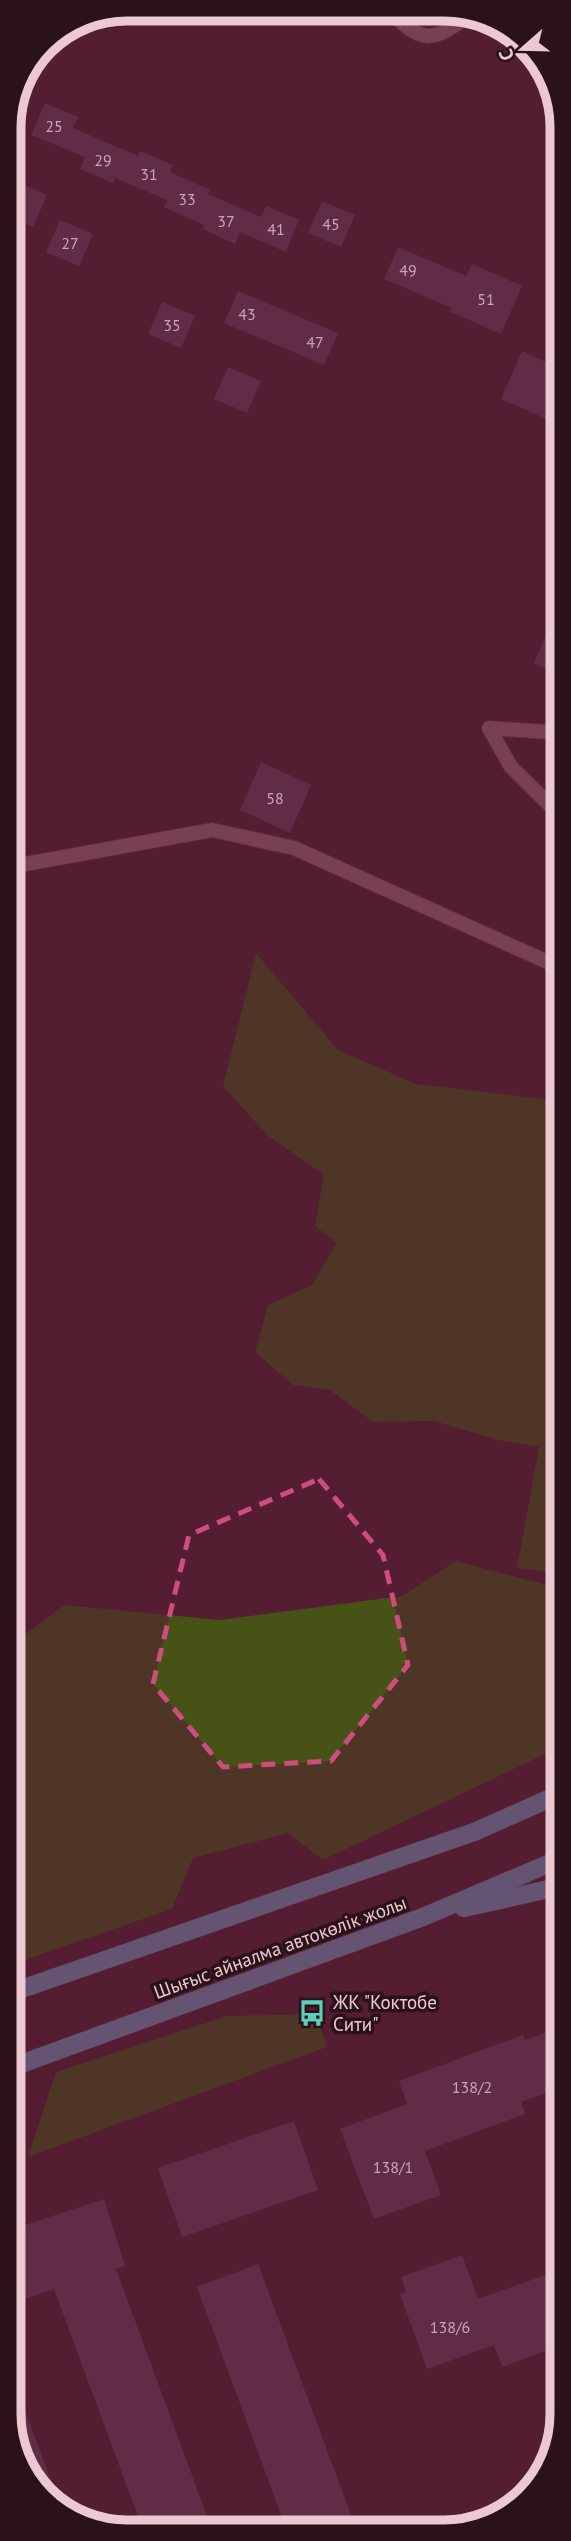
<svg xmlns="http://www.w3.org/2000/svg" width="571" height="2541" viewBox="0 0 571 2541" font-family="'PT Sans',sans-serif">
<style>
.green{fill:#475217}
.building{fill:#713f61}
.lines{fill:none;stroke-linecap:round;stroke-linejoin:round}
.street-casing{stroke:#6d3d51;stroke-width:16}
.primary-casing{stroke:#6d3d51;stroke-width:19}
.street{stroke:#a7687c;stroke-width:14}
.primary{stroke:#7b96c0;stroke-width:18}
.marked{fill:none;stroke:#ce4d7f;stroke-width:5;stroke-dasharray:14 9;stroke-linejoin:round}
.labels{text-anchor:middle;stroke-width:7;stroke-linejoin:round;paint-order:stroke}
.number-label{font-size:16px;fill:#cca6b6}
.street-label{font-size:19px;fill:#ebc8d2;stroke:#2b121a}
.poi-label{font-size:19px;fill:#ebc8d2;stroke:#2b121a;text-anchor:start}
.rim{fill:none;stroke:#ebc8d2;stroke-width:9}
</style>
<rect width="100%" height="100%" fill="#541d32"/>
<g class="green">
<path d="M 256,953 L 338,1050 L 416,1084 L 562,1101 L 562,1574 L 517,1568 L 539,1447 L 498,1440 L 434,1421 L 373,1422 L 330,1390 L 293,1385 L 255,1352 L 268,1305 L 312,1285 L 337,1243 L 315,1226 L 324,1175 L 267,1135 L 223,1086 Z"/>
<path d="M 456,1561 L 562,1589 L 562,1746 L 323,1860 L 288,1833 L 193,1858 L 172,1909 L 10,1965 L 10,1646 L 64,1605 L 220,1620 L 402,1596 Z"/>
<path d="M 316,2014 L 327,2047 L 28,2157 L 56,2072 L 227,2016 Z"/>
</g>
<g class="building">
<path d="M 45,103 L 78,117 L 73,128 L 138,156 L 140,151 L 173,165 L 170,172 L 210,190 L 208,194 L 261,217 L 266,206 L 299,220 L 286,252 L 240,232 L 235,244 L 203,229 L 204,225 L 164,207 L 167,200 L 115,178 L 113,183 L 80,169 L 85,157 L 31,135 Z"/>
<path d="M 14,181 L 47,195 L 33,227 L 9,217 L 9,192 Z"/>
<path d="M 322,201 L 355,215 L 341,247 L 308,233 Z"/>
<path d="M 60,220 L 93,234 L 79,266 L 46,252 Z"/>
<path d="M 398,247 L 466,276 L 472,264 L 522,286 L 501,334 L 451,312 L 452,308 L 384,279 Z"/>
<path d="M 238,291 L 338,333 L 324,365 L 224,323 Z"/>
<path d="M 162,302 L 195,316 L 181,348 L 148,334 Z"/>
<path d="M 522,351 L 561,369 L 561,398 L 551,421 L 501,399 Z"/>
<path d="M 228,367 L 261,381 L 247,413 L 214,399 Z"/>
<path d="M 561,602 L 561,676 L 534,663 Z"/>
<path d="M 261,762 L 311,785 L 290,833 L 240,810 Z"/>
<path d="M 562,2027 L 562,2087 L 521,2102 L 525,2114 L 425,2151 L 441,2195 L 374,2219 L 340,2129 L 407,2104 L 399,2081 L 523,2035 L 525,2040 Z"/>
<path d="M 294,2121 L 318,2190 L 182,2237 L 158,2168 Z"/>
<path d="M 104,2199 L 125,2266 L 116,2269 L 212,2530 L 143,2530 L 54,2289 L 10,2304 L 10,2230 Z"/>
<path d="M 462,2255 L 478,2299 L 562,2269 L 562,2345 L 502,2367 L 494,2345 L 427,2369 L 400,2294 L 406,2292 L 401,2277 Z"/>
<path d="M 258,2264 L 357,2531 L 287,2531 L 197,2287 Z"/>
<path d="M 12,2375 L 54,2489 L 42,2494 L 38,2492 L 10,2430 L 10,2376 Z"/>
</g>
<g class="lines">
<defs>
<g id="street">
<path d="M 393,14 C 427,49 437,37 473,13"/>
<path d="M 561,733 L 489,728 L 511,767 L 561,816"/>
<path d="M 9,867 L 212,830 L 294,848 L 561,968"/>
</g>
<g id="primary">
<path d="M 464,1908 L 562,1886"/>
<path d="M 10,1993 L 474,1832 L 562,1793"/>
<path d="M 10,2068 L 423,1917 L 562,1858"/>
</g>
</defs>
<use href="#street" class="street-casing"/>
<use href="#primary" class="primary-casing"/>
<use href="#street" class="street"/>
<use href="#primary" class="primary"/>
</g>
<path d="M0 0H571V2541H0ZM 319,1479 L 383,1555 L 408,1665 L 331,1761 L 223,1767 L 153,1684 L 189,1535 Z" fill="#541d32" fill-opacity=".55" fill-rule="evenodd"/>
<path class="marked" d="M 319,1479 L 383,1555 L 408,1665 L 331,1761 L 223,1767 L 153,1684 L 189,1535 Z"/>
<defs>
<symbol id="bus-bare" viewBox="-9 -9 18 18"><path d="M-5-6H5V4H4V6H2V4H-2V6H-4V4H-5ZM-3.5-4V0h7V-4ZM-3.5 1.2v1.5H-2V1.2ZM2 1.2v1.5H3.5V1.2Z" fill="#5dceb9" stroke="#2b121a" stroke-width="2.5" paint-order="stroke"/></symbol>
</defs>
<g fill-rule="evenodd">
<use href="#bus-bare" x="293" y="1994" width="38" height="38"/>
</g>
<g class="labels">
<g class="number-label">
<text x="54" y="132">25</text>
<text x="103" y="166">29</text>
<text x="149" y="180">31</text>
<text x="187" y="205">33</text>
<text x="226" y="227">37</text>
<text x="331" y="230">45</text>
<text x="276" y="235">41</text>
<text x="70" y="249">27</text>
<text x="408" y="276">49</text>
<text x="486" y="305">51</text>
<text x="247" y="320">43</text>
<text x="172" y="331">35</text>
<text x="315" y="348">47</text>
<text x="275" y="804">58</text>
<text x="472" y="2093">138/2</text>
<text x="393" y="2173">138/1</text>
<text x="450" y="2333">138/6</text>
</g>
<g class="street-label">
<text transform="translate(280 1947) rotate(-20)" y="7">Шығыс айналма автокөлік жолы</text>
</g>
<g class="poi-label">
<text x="333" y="2009">ЖК "Коктобе<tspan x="333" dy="22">Сити"</tspan></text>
</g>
</g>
<path d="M0 0H571V2541H0ZM127 21H444A106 106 0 0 1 550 127V2414A106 106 0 0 1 444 2520H127A106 106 0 0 1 21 2414V127A106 106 0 0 1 127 21Z" fill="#2b121a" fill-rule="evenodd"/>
<path class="rim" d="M127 21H444A106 106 0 0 1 550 127V2414A106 106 0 0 1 444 2520H127A106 106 0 0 1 21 2414V127A106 106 0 0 1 127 21Z"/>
<g transform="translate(522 49) rotate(250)" stroke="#2b121a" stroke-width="5" paint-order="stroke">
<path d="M0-5L12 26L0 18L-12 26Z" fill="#ebc8d2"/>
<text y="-10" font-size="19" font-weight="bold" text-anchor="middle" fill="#ebc8d2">С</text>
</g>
</svg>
